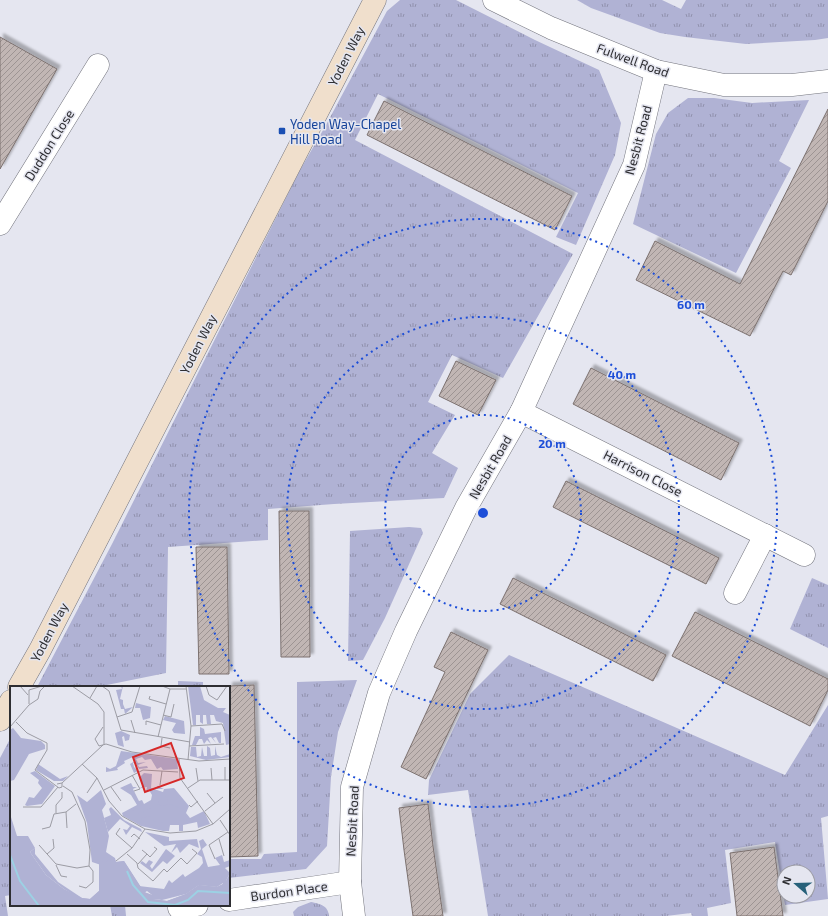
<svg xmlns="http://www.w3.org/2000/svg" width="828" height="916" viewBox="0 0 828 916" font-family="'Exo 2',sans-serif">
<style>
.grass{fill:url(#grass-tufts);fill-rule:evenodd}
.building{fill:url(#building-hatch);stroke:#7c716f;filter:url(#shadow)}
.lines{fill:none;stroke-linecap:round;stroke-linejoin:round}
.street-casing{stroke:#73747d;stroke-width:23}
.secondary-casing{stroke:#73747d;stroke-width:23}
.street{stroke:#fff;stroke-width:22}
.secondary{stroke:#f0dfcc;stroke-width:22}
.ring{fill:none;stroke:#1d4ed8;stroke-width:2;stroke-dasharray:2 4}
.transit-dot{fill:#1a4fb4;stroke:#e5e6f0;stroke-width:1.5}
.labels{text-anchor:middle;stroke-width:3;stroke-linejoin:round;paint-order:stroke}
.street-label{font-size:13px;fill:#2e2e32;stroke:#e5e6f0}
.transit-label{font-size:13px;fill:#164399;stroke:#e5e6f0;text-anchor:start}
.inset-river{fill:none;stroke:#9cd1e4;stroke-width:2}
.inset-road{fill:none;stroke:#9c9ca4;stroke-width:1}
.view{fill:#d62828;fill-opacity:0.15;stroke:#d62828;stroke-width:2}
.inset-edge{fill:none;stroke:#2e2e32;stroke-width:2}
.centre{fill:#1d4ed8;stroke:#e5e6f0;stroke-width:2}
.ring-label{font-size:12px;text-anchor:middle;font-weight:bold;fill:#1d4ed8;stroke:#e5e6f0;stroke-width:3;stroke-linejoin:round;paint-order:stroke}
</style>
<defs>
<pattern id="grass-tufts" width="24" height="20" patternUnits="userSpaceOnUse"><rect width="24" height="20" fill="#b0b2d4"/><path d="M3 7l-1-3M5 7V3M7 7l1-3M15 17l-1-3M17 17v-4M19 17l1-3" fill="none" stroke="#9091ad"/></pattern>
<pattern id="building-hatch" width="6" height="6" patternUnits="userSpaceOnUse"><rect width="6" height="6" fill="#c1b6b4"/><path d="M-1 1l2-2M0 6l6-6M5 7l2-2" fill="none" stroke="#9d9493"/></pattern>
<filter id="shadow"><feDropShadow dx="3.5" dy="-3.5" stdDeviation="1" flood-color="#0004"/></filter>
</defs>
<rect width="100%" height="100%" fill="#e5e6f0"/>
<g class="grass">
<path d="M 400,0 L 456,0 L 535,40 L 599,70 L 621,123 L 615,155 L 576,245 L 556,237 L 578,193 L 378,94 L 355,140 L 573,254 L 503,378 L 452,355 L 428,402 L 455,415 L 432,453 L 458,468 L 444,498 L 334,504 L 268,509 L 268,540 L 168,547 L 166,673 L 97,687 L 37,687 L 112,544 L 300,170 L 326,125 L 387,11 Z"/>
<path d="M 577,0 L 662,0 L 681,9 L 686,0 L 828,0 L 828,38 L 815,40 L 746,44 L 685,37 L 660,33 L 591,8 Z"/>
<path d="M 688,98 L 714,98 L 752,103 L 809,100 L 779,161 L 791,168 L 736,273 L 633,224 L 656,134 L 668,113 Z"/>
<path d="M 409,527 L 421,528 L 423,533 L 385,618 L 363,660 L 348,661 L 350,531 Z"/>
<path d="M 812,578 L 828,585 L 828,648 L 790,629 Z"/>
<path d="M 509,655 L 785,775 L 828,705 L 828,816 L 821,818 L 828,899 L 785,905 L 775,842 L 725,850 L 731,903 L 707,908 L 708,916 L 692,916 L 691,913 L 666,916 L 488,916 L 468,790 L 428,795 L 429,780 L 470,694 ZM 784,872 L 808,872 L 808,896 L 784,896 Z"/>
<path d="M 357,680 L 338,732 L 331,777 L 327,846 L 306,869 L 229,878 L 229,859 L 261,859 L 264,854 L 297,852 L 297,682 Z"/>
<path d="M 178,681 L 203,682 L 203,687 L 178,687 Z"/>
<path d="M 11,737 L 11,895 L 5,896 L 8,916 L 0,916 L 0,758 Z"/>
<path d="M 311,902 C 320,904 328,905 329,916 L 294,916 L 293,912 L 298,907 Z"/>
<path d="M 110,905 L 125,905 L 126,916 L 112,916 Z"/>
</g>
<g class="building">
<path d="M 0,37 L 57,69 L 0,169 Z"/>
<path d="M 384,101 L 572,196 L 555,230 L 367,135 Z"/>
<path d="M 828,109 L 828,201 L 791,275 L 783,271 L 750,336 L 636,280 L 655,241 L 740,284 Z"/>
<path d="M 456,361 L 496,380 L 478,415 L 439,396 Z"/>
<path d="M 591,368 L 739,443 L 721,480 L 573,404 Z"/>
<path d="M 566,481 L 719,558 L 706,584 L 553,507 Z"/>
<path d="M 279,511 L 309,511 L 310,657 L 281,657 Z"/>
<path d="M 196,547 L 227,547 L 229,674 L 199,674 Z"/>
<path d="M 513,578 L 666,655 L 653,681 L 500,604 Z"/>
<path d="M 695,612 L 828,679 L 828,690 L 810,726 L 672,656 Z"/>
<path d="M 451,632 L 488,650 L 426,779 L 401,767 L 445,672 L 434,667 Z"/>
<path d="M 254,685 L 258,856 L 229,857 L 229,686 Z"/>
<path d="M 428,804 L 433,846 L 443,916 L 413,916 L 404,850 L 399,808 Z"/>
<path d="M 774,847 L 783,916 L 737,916 L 730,853 Z"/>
</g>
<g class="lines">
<defs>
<g id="street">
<path d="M 494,0 L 551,28 L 656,71 L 724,85 L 792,85 L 828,81"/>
<path d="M 0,224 L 98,65"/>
<path d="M 521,412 L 804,555"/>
<path d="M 735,593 L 765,535"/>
<path d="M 229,900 L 350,882"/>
<path d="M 179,908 L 197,905"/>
<path d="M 354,916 L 350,882 L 352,787 L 379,693 L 406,631 L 466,508 L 521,412 L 634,165 L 656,71"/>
</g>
<g id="secondary">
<path d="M 19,687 L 40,650 L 375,0"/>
<path d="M 0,720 L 11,701"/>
</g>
</defs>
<use href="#street" class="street-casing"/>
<use href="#secondary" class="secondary-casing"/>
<use href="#street" class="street"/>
<use href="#secondary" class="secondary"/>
</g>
<g class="ring">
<circle cx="483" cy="513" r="98"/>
<circle cx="483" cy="513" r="196"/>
<circle cx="483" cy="513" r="294"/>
</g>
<rect class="transit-dot" x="278" y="127" width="8" height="8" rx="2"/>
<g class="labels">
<g class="street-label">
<text transform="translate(346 56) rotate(-63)" y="5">Yoden Way</text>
<text transform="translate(633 60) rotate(20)" y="5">Fulwell Road</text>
<text transform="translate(638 140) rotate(-75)" y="5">Nesbit Road</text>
<text transform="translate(49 145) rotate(-58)" y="5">Duddon Close</text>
<text transform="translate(198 344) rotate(-63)" y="5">Yoden Way</text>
<text transform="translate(490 467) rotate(-60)" y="5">Nesbit Road</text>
<text transform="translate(643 473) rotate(27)" y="5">Harrison Close</text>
<text transform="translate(49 632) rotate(-62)" y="5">Yoden Way</text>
<text transform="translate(352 821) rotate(-87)" y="5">Nesbit Road</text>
<text transform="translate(289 891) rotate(-8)" y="5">Burdon Place</text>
</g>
<g class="transit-label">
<text x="290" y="129">Yoden Way-Chapel<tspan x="290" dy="15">Hill Road</tspan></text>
</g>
</g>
<g transform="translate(10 686)">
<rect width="220" height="220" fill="#e5e6f0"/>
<path d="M 111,0 L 113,0 L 110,13 L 113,14 L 113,18 L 115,23 L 123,21 L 115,28 L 114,23 L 111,23 L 106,4 L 112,3 ZM 178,0 L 190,0 L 194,14 L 208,22 L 216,22 L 213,26 L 220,29 L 220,58 L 216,59 L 213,37 L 206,35 L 204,29 L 200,29 L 201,38 L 197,38 L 196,29 L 193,29 L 193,38 L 190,36 L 190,29 L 186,29 L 186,39 L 183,39 ZM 126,17 L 141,21 L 140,32 L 133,34 L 130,22 L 125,22 ZM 155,30 L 174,35 L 175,48 L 164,47 L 162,44 L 166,37 L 153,34 ZM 190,41 L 194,43 L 195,48 L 211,46 L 211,57 L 209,57 L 206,51 L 203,52 L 206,57 L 201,51 L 198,52 L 201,58 L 197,54 L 194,58 L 192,53 L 189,53 L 186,59 L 182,59 L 185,50 L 190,50 ZM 111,45 L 120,49 L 119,54 L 115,55 L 114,50 L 112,51 L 114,61 L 108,59 L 105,47 ZM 197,60 L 200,62 L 201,70 L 205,69 L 205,60 L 207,69 L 211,71 L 220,68 L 220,71 L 196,74 L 180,70 L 181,61 L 186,61 L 187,71 L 191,70 L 192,61 L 194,70 L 197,70 ZM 111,65 L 167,73 L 168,83 L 153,84 L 151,81 L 147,83 L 141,73 L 135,74 L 132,71 L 126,73 L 128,77 L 136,76 L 128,79 L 129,81 L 137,80 L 138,82 L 129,83 L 125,76 L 123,77 L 124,81 L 128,85 L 124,87 L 120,78 L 125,75 L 123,71 L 114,75 L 115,77 L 107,82 L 108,84 L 96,86 L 96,81 L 100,83 L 106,80 ZM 28,78 L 50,93 L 58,90 L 53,95 L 44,95 L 26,84 ZM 25,85 L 45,100 L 32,118 L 17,120 L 15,119 L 19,111 L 24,112 L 32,102 L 28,97 L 29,94 L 20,87 ZM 134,87 L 142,88 L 141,102 L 153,106 L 154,103 L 147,103 L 147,100 L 154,103 L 164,102 L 179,120 L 176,127 L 180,132 L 194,125 L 200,138 L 188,142 L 187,136 L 173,139 L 173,145 L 169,145 L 169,139 L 160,139 L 159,145 L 153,145 L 131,140 L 113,130 L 112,127 L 127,119 L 121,109 L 110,102 L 121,97 L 123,101 L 127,101 L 123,103 L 129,115 L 132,114 L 134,118 L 141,114 L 142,109 L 139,104 L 136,106 L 137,101 L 130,102 L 133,100 L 129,92 ZM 101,121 L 114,134 L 131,143 L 132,146 L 122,141 L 116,149 L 113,143 L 117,144 L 120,140 L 110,133 L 98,146 L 94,132 L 101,129 L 99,123 ZM 135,146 L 159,151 L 159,155 L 187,153 L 189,162 L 179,158 L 170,167 L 167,161 L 161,167 L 166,158 L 154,160 ZM 193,153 L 197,159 L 192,163 L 198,181 L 210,179 L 205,172 L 212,169 L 214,176 L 220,174 L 220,180 L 215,182 L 220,187 L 216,195 L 207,201 L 189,199 L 176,208 L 152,214 L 142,213 L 142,209 L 137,205 L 134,207 L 129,200 L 154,203 L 159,194 L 162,197 L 173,188 L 175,191 L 189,182 L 193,177 L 192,171 L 187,168 L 191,163 L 189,155 ZM 25,162 L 25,168 L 48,196 L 72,212 L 80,213 L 89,205 L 90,191 L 91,205 L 82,220 L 54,203 L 36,189 L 20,166 ZM 156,163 L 165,170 L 157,178 L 153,175 L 142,186 L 130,177 L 132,175 L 136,178 L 139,174 L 143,176 L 140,180 L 142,183 Z" fill="#b0b2d4"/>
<path d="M 3,42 L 11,52 L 31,55 L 35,59 L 35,63 L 19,68 L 4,94 L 0,95 L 0,44 ZM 91,104 L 96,118 L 92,124 L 99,150 L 96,166 L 105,172 L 106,176 L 114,175 L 134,206 L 142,209 L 142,213 L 157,215 L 176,208 L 189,199 L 207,201 L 213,198 L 211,190 L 216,195 L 220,188 L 220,220 L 89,216 L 91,179 L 82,176 L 77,137 L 67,109 L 77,116 ZM 147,118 L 152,120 L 160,118 L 170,122 L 174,125 L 177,135 L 163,135 L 154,143 L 153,137 L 144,135 L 140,130 L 132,132 L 130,137 L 125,131 L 121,131 L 118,128 L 121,124 L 130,128 Z" fill="#b0b2d4"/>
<path d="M148 115a5 5 0 1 1 10 0a5 5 0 1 1-10 0ZM 0,128 L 7,150 L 18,150 L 25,162 L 20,166 L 36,189 L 54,203 L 72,212 L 80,213 L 89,205 L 89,176 L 105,174 L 106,176 L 114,175 L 134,206 L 142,209 L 142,213 L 157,215 L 176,208 L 189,199 L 207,201 L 213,198 L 211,190 L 216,195 L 220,188 L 220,220 L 0,220 Z" fill="#b0b2d4"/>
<path class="inset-river" d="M 0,169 L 10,195 L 29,220M 117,185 L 123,199 L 138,216 L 165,219 L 178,214 L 188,205 L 220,207"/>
<path class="inset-road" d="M 10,0 L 18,9M 62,0 L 88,18 L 94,26 L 94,59M 92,0 L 99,5 L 111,44 L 180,56M 152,0 L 160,3 L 176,3M 176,0 L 181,40 L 178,74M 196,0 L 199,9 L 207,14 L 217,0M 140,10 L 139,13 L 156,18M 80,12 L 87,0M 19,18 L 19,4 L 32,0M 153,29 L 161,31 L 164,18M 107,31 L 122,26 L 130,0M 121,34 L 125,47M 6,36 L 17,47 L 37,57 L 37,64 L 25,84 L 49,102 L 52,101 L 52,97M 136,39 L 136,35 L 151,39M 181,40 L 212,38 L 215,45M 0,41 L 19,19 L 28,13 L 30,5 L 35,0M 93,41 L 85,53 L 89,60 L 96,58 L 122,66 L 189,75 L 220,73M 148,51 L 160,3M 152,52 L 151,60 L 160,62M 179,60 L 214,58M 169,73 L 170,92 L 203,138M 72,78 L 87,92 L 99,115 L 112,130 L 135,143 L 160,147 L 186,145 L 203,138 L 220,123M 186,82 L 188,95M 201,82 L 202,94M 122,89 L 130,103 L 124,105M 215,94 L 215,81M 47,98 L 52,97 L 93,59M 150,99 L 152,85M 53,100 L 62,106 L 75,135 L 80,164 L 79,180M 101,101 L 111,115M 178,102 L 190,94 L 220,94M 94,104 L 133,84 L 168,86M 77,107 L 87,92M 197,107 L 205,117M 179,119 L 181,121 L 188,115M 13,121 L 31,121 L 48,101M 195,125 L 213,111M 56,126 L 57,142M 46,127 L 46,119 L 52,112 L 52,106M 210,134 L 220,149M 110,142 L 106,148 L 122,162M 32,143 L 40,141 L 44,128 L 56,126 L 66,118M 121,151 L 124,148 L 130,153M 209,153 L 214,170M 29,159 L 46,178 L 67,182 L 79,180M 37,168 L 44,162 L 43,153M 117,168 L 127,177 L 128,182 L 143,195 L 154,183 L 157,186 L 171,172 L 177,178 L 187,167 L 182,163M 137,168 L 140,171 L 147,163 L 144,161M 205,173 L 199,159 L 218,146M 106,175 L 122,162 L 135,143M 128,178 L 137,168 L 132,164M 46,179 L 51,190 L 57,191M 69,200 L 76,202 L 83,196 L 83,185 L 79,180"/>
<path class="view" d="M 161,57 L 174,92 L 135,106 L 123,71 Z"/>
<rect width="220" height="220" class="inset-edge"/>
</g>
<circle cx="483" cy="513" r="6" class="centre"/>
<g class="ring-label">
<text x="691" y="309">60 m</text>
<text x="622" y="379">40 m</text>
<text x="552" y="448">20 m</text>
</g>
<g transform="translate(796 884) rotate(290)"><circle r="19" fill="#e5e6f0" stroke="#9c9ca4"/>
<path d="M0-3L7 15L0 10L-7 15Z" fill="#27617a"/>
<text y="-6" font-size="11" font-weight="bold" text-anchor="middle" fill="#2e2e32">N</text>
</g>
</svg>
